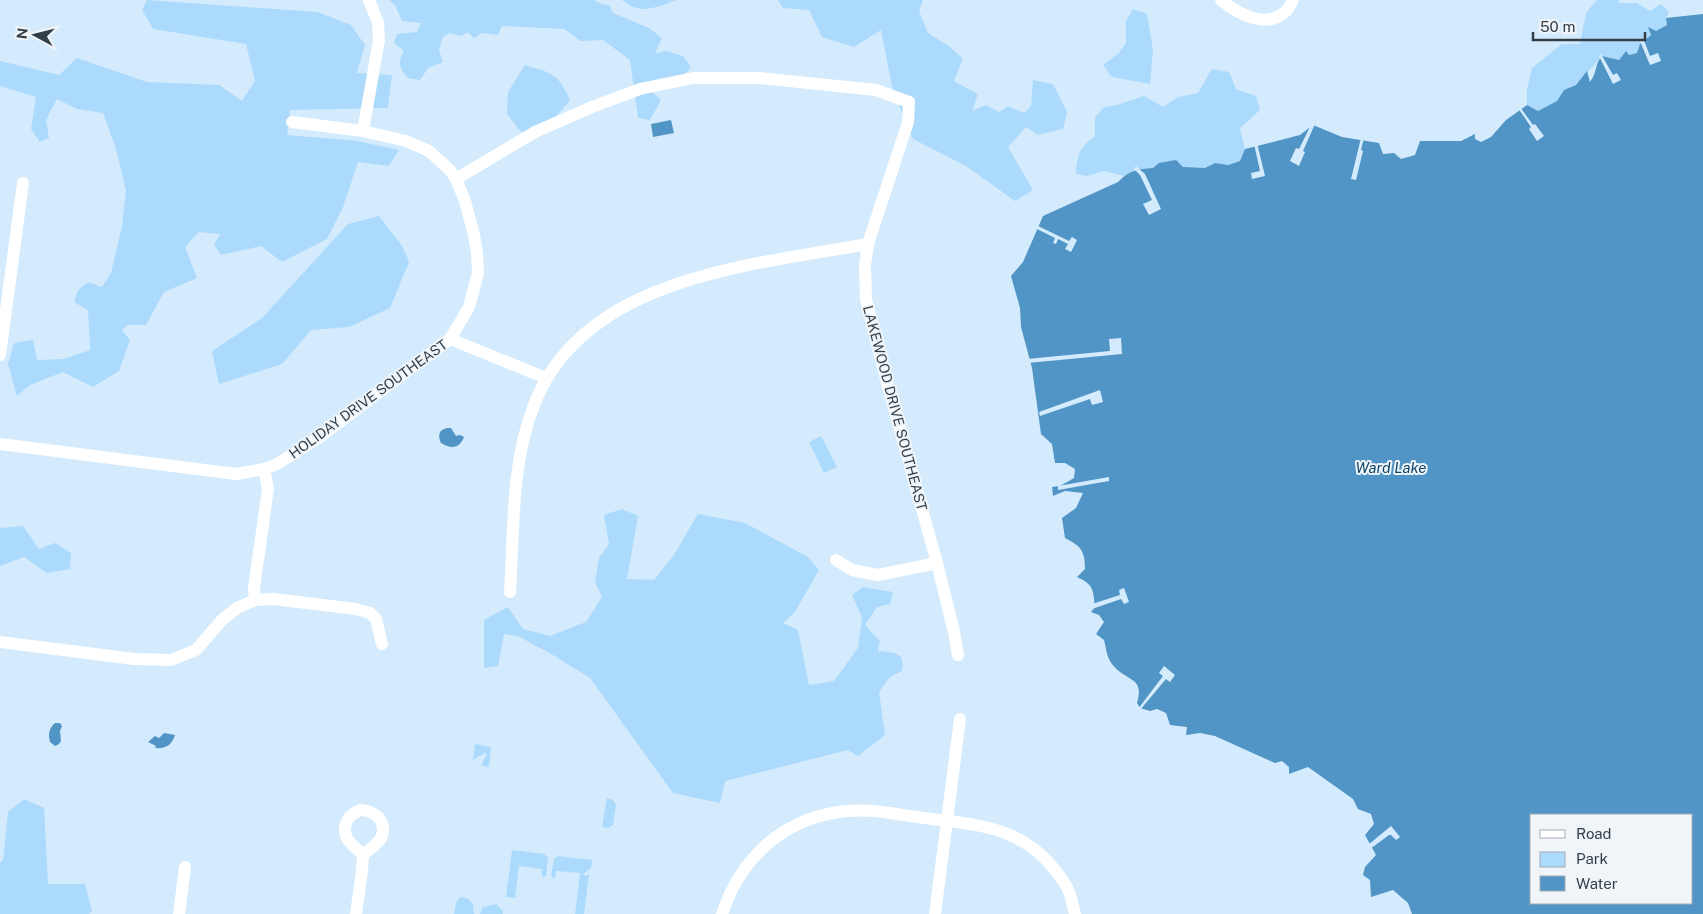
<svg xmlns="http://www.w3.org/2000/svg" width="1703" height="914" viewBox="0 0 1703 914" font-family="'Public Sans',sans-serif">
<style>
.green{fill:#acdafc}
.water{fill:#5095c6;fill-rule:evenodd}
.pier{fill:#d4ebfd}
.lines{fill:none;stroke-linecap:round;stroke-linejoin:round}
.street{stroke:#fff;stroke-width:12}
.labels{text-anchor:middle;stroke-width:4;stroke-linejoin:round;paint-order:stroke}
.street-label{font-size:14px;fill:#333f47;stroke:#f0f5fa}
.water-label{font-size:15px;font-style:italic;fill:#0f4567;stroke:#f0f5fa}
</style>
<rect width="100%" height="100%" fill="#d4ebfd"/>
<g class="green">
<path d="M 147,0 L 318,12 L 351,25 L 365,45 L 357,73 L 392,75 L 388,108 L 290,110 L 287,135 L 357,141 L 399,150 L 389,166 L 358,162 L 343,207 L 327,239 L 282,262 L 261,246 L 221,255 L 214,245 L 220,234 L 199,232 L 185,247 L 197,278 L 164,292 L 146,325 L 128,325 L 122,330 L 130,340 L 119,371 L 93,387 L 63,372 L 30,385 L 17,396 L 8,364 L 14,343 L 33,340 L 37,360 L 64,359 L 90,350 L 88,310 L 74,302 L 78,290 L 88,282 L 102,287 L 111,273 L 122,226 L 126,191 L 116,149 L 103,113 L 77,109 L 57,99 L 46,120 L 49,138 L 40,142 L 31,129 L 36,97 L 0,86 L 0,61 L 59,75 L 77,58 L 147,82 L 219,85 L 242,101 L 255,81 L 246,44 L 153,29 L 142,10 Z"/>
<path d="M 389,0 L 594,0 L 601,4 L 609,5 L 613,13 L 649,28 L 662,38 L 655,54 L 666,51 L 683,56 L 691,67 L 676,85 L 651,91 L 661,100 L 650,120 L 638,118 L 630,60 L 603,40 L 581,41 L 564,29 L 502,26 L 498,35 L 482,33 L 474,38 L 467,32 L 462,36 L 449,33 L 443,37 L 439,50 L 443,62 L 428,68 L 420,80 L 408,78 C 400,69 397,63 404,51 L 394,43 L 397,34 L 417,32 L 421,23 L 402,21 L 395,5 Z"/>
<path d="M 622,0 L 677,0 C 656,7 641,16 622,0 Z"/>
<path d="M 778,0 L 923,0 L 919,11 L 928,33 L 949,46 L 963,59 L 954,81 L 978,94 L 972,111 L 986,105 L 999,112 L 1008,106 L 1024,113 L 1031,106 L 1033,80 L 1053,84 L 1067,112 L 1063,129 L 1038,135 L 1026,127 L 1008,147 L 1033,190 L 1015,201 L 966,166 L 913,139 L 893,91 L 881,30 L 854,47 L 822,37 L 809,10 L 783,8 Z"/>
<path d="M 1597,0 L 1618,0 L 1620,3 L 1637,3 L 1650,11 L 1661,4 L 1669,12 L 1666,18 L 1667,25 C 1655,31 1641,39 1637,53 L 1629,55 L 1626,52 L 1619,60 L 1602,56 L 1576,85 L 1564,91 L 1557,101 L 1538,111 L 1527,105 L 1527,89 L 1532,68 L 1562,44 L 1580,44 L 1586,13 Z"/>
<path d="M 1133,9 L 1147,14 L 1153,50 L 1150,84 L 1112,77 L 1103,65 L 1119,53 L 1126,43 L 1126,21 Z"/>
<path d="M 525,65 C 552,73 558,73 570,100 L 555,118 L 522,133 L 507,114 L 508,92 Z"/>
<path d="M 1212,69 L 1229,72 L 1236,89 L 1256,96 L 1260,110 L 1240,128 L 1245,149 L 1240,161 L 1228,165 L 1215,163 L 1205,168 L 1136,169 L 1124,176 L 1104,171 L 1087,176 L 1076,174 C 1077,155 1079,148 1095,136 L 1095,118 L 1104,107 L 1117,105 L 1144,96 L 1163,107 L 1178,97 L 1198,93 Z"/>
<path d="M 379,216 L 402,246 L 409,262 L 390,308 L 349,327 L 311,330 L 282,364 L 219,384 L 212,351 L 262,318 L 348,224 Z"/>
<path d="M 821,436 L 837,467 L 824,473 L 809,442 Z"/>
<path d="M 622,509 L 638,516 L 627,579 L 654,580 L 674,555 L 698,514 L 745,523 L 808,557 L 819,570 L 795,612 L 783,623 L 798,630 L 809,685 L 834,681 L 858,648 L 862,617 L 852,595 L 863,587 L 893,592 L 890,604 L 877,607 L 865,625 L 880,641 L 878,651 L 895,653 L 901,657 L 903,664 L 902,671 L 890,677 L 879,692 L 885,735 L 858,756 L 848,750 L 725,781 L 720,803 L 673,793 L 590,678 L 553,655 L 518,636 L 504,634 L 498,666 L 484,668 L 484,620 L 508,607 L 523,629 L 550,636 L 586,622 L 602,597 L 595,582 L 599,558 L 609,544 L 604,515 Z"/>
<path d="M 23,526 L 39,549 L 55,543 L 71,553 L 70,569 L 47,573 L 24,557 L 0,566 L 0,528 Z"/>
<path d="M 475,744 L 491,747 L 489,766 L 488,767 L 479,765 L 482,765 L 484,759 L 487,755 L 485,753 L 473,760 Z"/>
<path d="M 607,798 L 613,800 L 616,805 L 613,825 L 608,828 L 602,827 Z"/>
<path d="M 24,799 L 44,808 L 48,884 L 85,884 L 92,911 L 89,914 L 0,914 L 0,863 L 3,860 L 8,812 Z"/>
<path d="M 512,850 L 544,854 L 548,858 L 546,876 L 542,877 L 542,869 L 519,866 L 515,898 L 506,897 Z"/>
<path d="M 558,856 L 592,860 L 591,868 L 583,874 L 585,876 L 589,874 L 584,914 L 575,914 L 580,873 L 556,871 L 555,879 L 551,876 L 554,859 Z"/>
<path d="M 460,897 L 467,898 L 473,904 L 474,914 L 454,914 L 456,903 Z"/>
<path d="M 496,904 L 503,911 L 503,914 L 480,914 L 483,907 Z"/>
</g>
<g class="water">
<path d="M 1703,14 L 1703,914 L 1412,914 L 1408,903 L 1393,890 L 1371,897 L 1370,880 L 1363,875 L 1365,867 L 1376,855 L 1365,835 L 1374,824 L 1371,814 L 1358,809 L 1353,799 L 1308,767 L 1289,774 L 1289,767 L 1282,761 L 1275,763 L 1215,736 L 1200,733 L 1186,735 L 1187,727 L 1170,725 L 1166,713 L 1157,709 L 1150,711 L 1140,708 L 1137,703 C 1145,676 1126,682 1112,664 C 1107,658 1106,648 1104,640 L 1096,634 L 1104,622 L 1099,615 L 1091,612 L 1095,607 C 1093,589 1094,585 1077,577 L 1085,569 C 1085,551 1081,546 1065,538 L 1062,518 L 1076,508 L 1083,493 L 1065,491 L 1053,496 L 1052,487 L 1060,486 L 1074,478 L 1075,469 L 1065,463 L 1055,463 L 1052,444 L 1041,434 L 1032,368 L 1021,327 L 1020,308 L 1011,276 L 1023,262 L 1043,216 L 1118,182 C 1130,170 1137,169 1153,168 L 1159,163 L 1176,160 L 1183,167 L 1205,168 L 1215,163 L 1228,165 L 1240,161 L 1245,149 L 1300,135 L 1313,125 L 1342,137 L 1379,143 L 1383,154 L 1394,153 L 1401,159 L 1415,155 L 1420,141 L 1461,141 L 1475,134 L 1475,139 L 1481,142 L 1491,137 L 1506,120 L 1527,105 L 1538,111 L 1557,101 L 1564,90 L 1576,85 L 1587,71 L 1590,82 C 1598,71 1594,65 1602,56 L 1619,60 L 1626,51 L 1629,55 L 1637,53 L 1640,44 L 1651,35 L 1648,27 L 1656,31 L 1667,25 L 1666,18 ZM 1532,815 L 1692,815 L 1692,903 L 1532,903 Z"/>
<path d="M 671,120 L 674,133 L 653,137 L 651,124 Z"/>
<path d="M 447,428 L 451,428 L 456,436 L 460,435 L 464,437 C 459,449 452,449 441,443 C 438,436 438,430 447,428 Z"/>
<path d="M 55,723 L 60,723 L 62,726 L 60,731 L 61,741 L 59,744 L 55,746 L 50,742 C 48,734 49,728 55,723 Z"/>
<path d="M 164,733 L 175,735 C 172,745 166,749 155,748 L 156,746 L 148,742 L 155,736 L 159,738 Z"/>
</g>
<g class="pier">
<path d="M 1643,38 L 1650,56 L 1658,53 L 1661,61 L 1650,65 L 1640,41 Z"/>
<path d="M 1601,54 L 1613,75 L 1617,73 L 1621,80 L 1613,84 L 1599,56 Z"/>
<path d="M 1520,107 L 1533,125 L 1535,124 L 1544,136 L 1537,141 L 1529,129 L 1531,127 L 1518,108 Z"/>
<path d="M 1312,123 L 1315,123 L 1315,124 L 1303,151 L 1305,152 L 1299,166 L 1290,161 L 1296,148 L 1299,149 Z"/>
<path d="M 1361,138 L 1364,138 L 1361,150 L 1363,151 L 1356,180 L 1351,179 Z"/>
<path d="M 1257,143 L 1265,176 L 1252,179 L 1251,173 L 1260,171 L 1254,144 Z"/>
<path d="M 1136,166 L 1145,174 L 1161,209 L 1149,215 L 1143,204 L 1152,200 L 1140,175 L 1134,169 Z"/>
<path d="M 1036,225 L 1069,241 L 1072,237 L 1077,240 L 1071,252 L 1065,249 L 1068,244 L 1058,239 L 1056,244 L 1053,243 L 1055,238 L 1035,228 Z"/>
<path d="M 1121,338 L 1122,354 L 1028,363 L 1027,359 L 1110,351 L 1109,339 Z"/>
<path d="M 1100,390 L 1103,402 L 1092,405 L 1090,399 L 1040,416 L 1039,412 Z"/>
<path d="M 1109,477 L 1109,481 L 1058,490 L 1058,486 Z"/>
<path d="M 1124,588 L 1129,602 L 1124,604 L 1121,599 L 1092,609 L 1092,604 L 1120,595 L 1119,590 Z"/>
<path d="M 1164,666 L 1175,675 L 1170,682 L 1166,679 L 1140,710 L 1138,709 L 1163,676 L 1159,673 Z"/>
<path d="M 1391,826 L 1400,837 L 1396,840 L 1391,835 L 1389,835 L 1370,849 L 1368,845 Z"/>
</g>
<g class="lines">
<g class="street">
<path d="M 1221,0 C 1237,13 1264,29 1284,13 C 1288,10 1291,4 1293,0"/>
<path d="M 363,131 L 379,40 L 378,23 L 369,0"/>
<path d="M 456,179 L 535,132 L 592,107 L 640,89 L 693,78 L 760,78 L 876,90 L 909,102 L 908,122 L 868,244 L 865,265 L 866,299 L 886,379 L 937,563 L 954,632 L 958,655"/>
<path d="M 450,339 L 546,378"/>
<path d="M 0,355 L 23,183"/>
<path d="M 0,444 L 236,474 L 264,469 L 277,464 L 317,439 L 450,339 L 469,307 L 478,273 L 477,253 L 474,235 L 465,201 L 456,179 L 450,170 L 429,151 L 406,141 L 363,131 L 292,122"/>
<path d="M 836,560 L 852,570 L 878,575 L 937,563"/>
<path d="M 510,592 C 514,530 511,463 534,405 C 583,277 752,265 868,244"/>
<path d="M 255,600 L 254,588 L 268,489 L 264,469"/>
<path d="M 0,642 L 134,659 L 171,660 L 196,650 L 222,620 L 237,608 L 255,600 L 273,599 L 356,609 L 370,613 L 376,619 L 382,644"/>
<path d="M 360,810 C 375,810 388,822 381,838 C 377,845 368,850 363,855 C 358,850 352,845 348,840 C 340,827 348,815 360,810 Z"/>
<path d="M 179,914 L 185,867"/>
<path d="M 356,914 L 362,871 L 363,855"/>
<path d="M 722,914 C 740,860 780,821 838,812 C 866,807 897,815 925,818 C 976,825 1021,826 1055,870 C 1060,876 1066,884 1069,892 C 1072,899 1073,907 1075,914"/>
<path d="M 935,914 L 960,719"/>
</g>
</g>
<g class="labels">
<g class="street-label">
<text transform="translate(368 399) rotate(-36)" y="5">HOLIDAY DRIVE SOUTHEAST</text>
<text transform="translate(895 408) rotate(75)" y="5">LAKEWOOD DRIVE SOUTHEAST</text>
</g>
<g class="water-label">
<text x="1391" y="473">Ward Lake</text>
</g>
</g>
<rect x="1530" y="814" width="162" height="90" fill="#f0f5fa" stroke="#a4acb2"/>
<rect x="1540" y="830" width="25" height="8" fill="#ffffff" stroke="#a4acb2"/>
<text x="1576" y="839" font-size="15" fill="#333f47">Road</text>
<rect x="1540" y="852" width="25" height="15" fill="#acdafc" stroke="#a4acb2"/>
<text x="1576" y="864" font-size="15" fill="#333f47">Park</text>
<rect x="1540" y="876" width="25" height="15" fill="#5095c6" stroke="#a4acb2"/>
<text x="1576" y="889" font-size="15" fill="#333f47">Water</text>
<g transform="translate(35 35) rotate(277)" stroke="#f0f5fa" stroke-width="4" paint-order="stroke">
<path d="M0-4L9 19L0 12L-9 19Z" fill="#333f47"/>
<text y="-8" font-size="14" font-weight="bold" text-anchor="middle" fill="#333f47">N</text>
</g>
<path d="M1533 32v8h112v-8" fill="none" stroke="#333f47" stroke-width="2.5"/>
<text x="1540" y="32" font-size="15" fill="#333f47" stroke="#f0f5fa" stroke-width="4" paint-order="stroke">50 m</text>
</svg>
